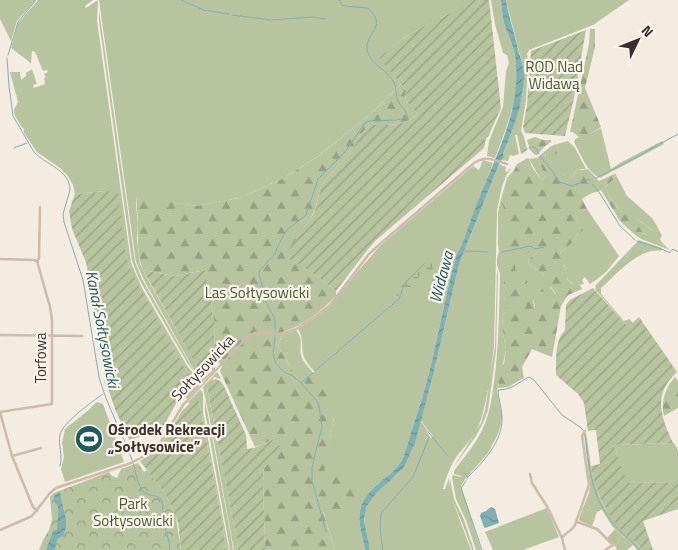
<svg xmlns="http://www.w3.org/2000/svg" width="678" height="550" viewBox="0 0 678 550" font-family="'Titillium Web',sans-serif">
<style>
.grass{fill:#b8c4a0}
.forest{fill:url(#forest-firs)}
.wetland{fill:url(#wetland-marsh)}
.park{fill:url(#park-crowns)}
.garden{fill:url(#garden-furrows)}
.water{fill:url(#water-waves)}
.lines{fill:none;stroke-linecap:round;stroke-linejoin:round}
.stream{stroke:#7fb0b2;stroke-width:1}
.street{stroke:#cdbbac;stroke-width:2.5}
.labels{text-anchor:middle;stroke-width:4.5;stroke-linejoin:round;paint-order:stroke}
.park-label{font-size:15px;fill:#4a5a2e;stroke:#fbf5ee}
.street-label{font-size:15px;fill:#3b302b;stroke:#fbf5ee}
.poi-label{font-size:15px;font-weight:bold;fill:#3b302b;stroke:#fbf5ee;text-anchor:start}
.water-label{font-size:16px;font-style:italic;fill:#1f5a5e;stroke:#fbf5ee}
</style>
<defs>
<pattern id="forest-firs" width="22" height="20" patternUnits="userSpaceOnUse" patternTransform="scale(1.25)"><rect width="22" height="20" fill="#b8c4a0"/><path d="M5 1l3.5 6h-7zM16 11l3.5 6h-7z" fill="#97a083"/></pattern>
<pattern id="wetland-marsh" width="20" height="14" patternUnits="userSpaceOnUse" patternTransform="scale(1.25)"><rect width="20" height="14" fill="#b8c4a0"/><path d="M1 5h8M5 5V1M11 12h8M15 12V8" fill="none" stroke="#97a083"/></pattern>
<pattern id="park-crowns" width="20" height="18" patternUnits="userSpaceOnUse" patternTransform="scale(1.25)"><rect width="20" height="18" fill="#b8c4a0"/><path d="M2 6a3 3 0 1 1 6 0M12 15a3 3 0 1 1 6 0" fill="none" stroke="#97a083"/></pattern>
<pattern id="garden-furrows" width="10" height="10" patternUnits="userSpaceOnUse" patternTransform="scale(1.25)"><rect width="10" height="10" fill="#b8c4a0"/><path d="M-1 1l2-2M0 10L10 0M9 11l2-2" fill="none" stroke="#97a083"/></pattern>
<pattern id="water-waves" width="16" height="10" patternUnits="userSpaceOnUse" patternTransform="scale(1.25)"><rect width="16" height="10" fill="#7fb0b2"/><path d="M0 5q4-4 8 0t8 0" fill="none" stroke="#699091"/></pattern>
</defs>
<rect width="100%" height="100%" fill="#f4ebe1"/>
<g class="grass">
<path d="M 0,0 L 36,0 L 17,21 L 11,41 L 0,19 Z"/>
<path d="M 38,0 L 93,0 L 85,6 L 86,8 L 98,0 L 97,21 L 131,263 L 142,288 L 187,366 L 197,378 L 200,385 L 187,399 L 185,396 L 193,389 L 194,385 L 132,274 L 105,191 L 75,194 L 73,185 L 68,176 L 60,168 L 37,152 L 24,133 L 24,129 L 22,127 L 15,116 L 14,110 L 18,102 L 10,72 L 20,72 L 21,80 L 26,76 L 26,73 L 32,69 L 37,84 L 33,85 L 34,88 L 45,84 L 44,78 L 46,78 L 44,74 L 48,72 L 47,70 L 43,71 L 35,52 L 32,51 L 31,64 C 25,57 18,54 11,48 L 18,23 Z"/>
<path d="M 99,0 L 463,0 L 452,12 L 406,36 L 380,58 L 401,84 L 372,113 L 317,157 L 284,178 L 239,198 L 196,206 L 137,197 L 136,205 L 138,225 L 137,239 L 140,264 L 149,282 L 204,378 L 212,371 L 212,368 L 215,367 L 215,370 L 202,382 L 200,381 L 144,280 L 136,262 Z"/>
<path d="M 491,0 L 501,0 C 502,7 502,16 504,23 C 509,36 515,50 516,64 C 520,97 506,128 495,158 L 487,156 L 489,141 L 503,107 L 506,71 L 509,63 L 507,55 L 503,53 L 495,24 Z"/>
<path d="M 506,0 L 629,0 L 593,25 L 529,50 L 527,54 L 528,64 L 526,100 L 521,131 L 524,137 L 527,150 L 525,152 L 521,154 L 517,135 L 515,135 L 519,154 L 513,156 L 510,155 L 508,161 L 501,160 L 513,128 L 523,93 L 524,71 Z"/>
<path d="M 99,10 L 135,262 L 142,279 L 195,373 L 188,364 L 139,279 L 132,261 L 99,21 Z"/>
<path d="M 601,128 L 611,169 L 620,163 L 662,141 L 664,144 L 600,178 C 586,171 581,154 574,142 L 575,139 L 579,137 L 582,140 L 590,134 Z"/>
<path d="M 568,141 L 575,148 L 586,169 L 577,169 L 573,176 L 567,180 L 564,174 L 555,170 L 552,170 L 549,166 L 545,157 L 546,153 L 559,152 L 557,144 Z"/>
<path d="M 528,158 L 529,159 L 537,158 L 546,177 L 541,180 L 529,159 L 518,165 L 509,178 L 501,202 L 515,232 L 515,238 L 507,244 L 513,255 C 519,253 526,254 533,250 L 537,252 L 528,260 L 529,264 L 544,274 L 543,276 L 556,295 L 535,310 C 536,294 520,281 507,275 L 503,281 L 504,297 L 505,300 L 505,312 L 503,315 L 502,326 L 506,350 L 497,391 L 502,417 L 501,424 L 498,434 L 488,453 L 466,478 L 461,486 L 481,550 L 476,550 L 466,520 L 456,499 L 452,477 L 453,475 L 461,477 L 461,476 L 454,474 L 454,471 C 464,457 477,443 484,426 C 490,412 492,397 494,382 C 499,346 499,310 500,274 L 497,265 L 497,259 L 499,251 L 498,244 L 498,212 L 501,199 L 507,178 L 513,171 L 517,164 Z"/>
<path d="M 483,160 L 493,163 L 463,242 L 456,256 C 441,311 434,367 415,420 C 412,430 409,439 406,449 C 404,453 404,457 402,460 C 396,470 386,477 378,484 C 352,507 359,520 365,550 L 335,550 L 323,511 L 335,473 L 323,471 L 334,418 L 318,389 L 296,376 L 278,346 L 282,335 L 296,330 C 304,340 299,345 301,355 C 303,362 309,367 313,373 L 315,372 C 310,367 305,361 303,354 C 301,344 304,339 298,329 L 315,318 L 330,306 L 358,271 L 381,245 L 473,166 L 479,170 Z"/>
<path d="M 499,164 L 506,167 L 505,171 L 508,172 L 509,169 L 511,169 L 506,176 L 502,187 L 497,210 L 494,347 L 490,376 L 495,347 L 497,270 L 498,275 L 496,351 L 488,410 L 483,423 L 476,436 L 453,468 L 481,423 L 485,410 L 489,386 C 485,401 484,416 476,431 C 471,440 463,448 457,456 C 450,466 446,478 443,489 L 445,489 L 449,478 L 449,486 L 451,497 L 449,488 L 450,479 L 454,499 L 464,520 L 474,550 L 472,550 L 463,525 L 452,499 L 471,550 L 370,550 C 368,538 362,519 365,508 C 371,492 389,484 399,472 C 411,458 415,440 420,422 L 431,438 L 433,436 L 420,420 L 435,367 L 459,264 Z"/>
<path d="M 615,173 L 627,196 L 652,218 L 656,224 L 662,236 L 660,239 L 663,244 L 670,250 L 641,239 L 633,233 L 640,232 L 647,235 L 653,231 L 640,221 L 627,210 L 621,212 L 609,196 L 605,187 L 615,178 L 614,174 Z"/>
<path d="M 587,209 L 619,256 L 606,272 L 596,280 L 590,284 L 585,277 L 582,280 L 584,284 C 577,286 572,284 567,279 C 567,273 563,258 560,253 L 573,242 L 576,236 L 582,230 L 575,213 Z"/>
<path d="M 639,240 L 662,248 L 661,251 C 639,247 616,275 601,288 L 601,294 L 624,321 L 629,319 L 633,323 L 628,327 L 595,289 L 596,287 L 595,286 Z"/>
<path d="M 217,372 L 218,373 L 221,379 L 214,377 L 207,388 L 237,541 L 238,550 L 234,550 L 209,415 L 203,387 Z"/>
<path d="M 200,390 L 202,391 L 203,394 L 203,413 L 229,550 L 226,550 L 223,525 L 199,402 L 190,404 L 188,402 Z"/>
<path d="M 205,400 L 231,536 L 233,550 L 230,550 L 205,412 Z"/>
<path d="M 97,402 L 103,404 L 124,462 L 65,482 L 61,469 L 64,457 L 62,443 L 65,429 L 91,408 L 91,407 Z"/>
<path d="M 584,434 L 586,434 L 587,439 C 591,466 592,483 605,508 L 597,512 L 583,508 L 589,493 L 590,486 Z"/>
<path d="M 674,443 L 678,450 L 678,482 L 626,483 L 614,445 Z"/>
<path d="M 547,508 L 559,537 L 523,550 L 493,550 L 485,532 Z"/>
<path d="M 615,529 L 633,545 L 627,550 L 617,550 L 615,546 L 607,538 Z"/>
</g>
<g class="forest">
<path d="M 590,29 L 595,29 L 595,47 L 585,88 L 601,127 L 590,134 L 587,138 L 582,140 L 573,132 L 570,132 L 589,44 Z"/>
<path d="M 401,84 L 406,90 L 405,100 L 418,114 C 403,127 388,125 370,125 L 361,134 L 349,154 L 321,185 L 315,210 L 309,221 L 285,256 L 316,275 L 336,291 L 336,296 C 320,312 304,325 283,332 L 278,346 L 296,376 L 303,379 L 313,373 L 318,389 L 327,389 L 334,418 L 324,471 L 348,474 L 362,488 L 347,508 L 323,512 L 335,550 L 265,550 L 263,480 L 264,468 L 272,440 L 255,447 L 220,371 L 222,367 L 215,357 L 214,322 L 206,270 L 174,276 L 143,270 C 137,256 138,240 138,225 C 138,215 136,206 137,196 L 196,206 L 239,198 L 284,178 L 317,157 L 372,113 Z"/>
<path d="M 535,137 L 543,140 L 551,140 L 551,142 L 544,147 L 537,155 L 535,155 L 530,150 L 527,140 Z"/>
<path d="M 557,144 L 559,152 L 551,156 L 546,153 L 545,157 L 549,161 L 549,166 L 552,170 L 560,170 L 568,179 L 573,176 L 577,169 L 583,170 L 588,169 L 599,181 L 614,174 L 615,178 L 605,187 L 609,196 L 621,212 L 627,209 L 640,221 L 653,231 L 651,236 L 640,232 L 633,233 L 620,221 L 601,190 L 590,194 L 582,199 L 587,209 L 575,213 L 583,230 L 576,236 L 573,242 L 560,253 L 566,258 L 567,262 L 564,265 L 567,274 L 567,279 L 571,283 L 580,285 L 582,289 L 568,295 L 561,306 L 552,357 L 532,349 L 522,367 L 524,378 L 508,387 L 498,388 L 500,367 L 504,364 L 506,350 L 502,326 L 503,315 L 505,312 L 505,300 L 502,292 C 504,286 503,281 504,275 L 507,274 L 504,265 L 507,263 L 515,263 L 516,278 L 522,278 L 528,281 L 525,287 L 531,288 L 535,295 L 533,300 L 535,309 L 556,294 L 551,287 L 542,292 L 538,292 C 534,286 533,282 537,276 L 543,276 L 544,274 L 529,264 L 528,260 L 537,252 L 533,251 C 527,254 514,256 508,255 L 505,248 L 511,238 L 515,238 L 514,232 L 504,226 L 504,209 L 501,202 L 506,185 L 509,178 L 518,165 L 525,160 L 529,159 L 532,167 L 541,180 L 546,177 L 537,158 C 545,152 547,147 557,144 Z"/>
<path d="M 675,377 L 678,381 L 678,408 L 664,416 C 660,402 666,387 675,377 Z"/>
<path d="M 583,508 L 597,512 L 592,526 L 580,521 L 579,519 Z"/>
<path d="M 605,508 L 611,516 L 642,550 L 637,550 L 633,545 L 612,526 L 602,510 Z"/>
</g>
<path class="wetland" d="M 428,258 L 430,259 L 434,270 L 422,273 L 397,302 L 396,296 L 407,273 Z"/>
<path class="park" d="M 138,463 L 144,472 L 147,470 L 166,495 L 176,518 L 181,550 L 39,550 L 43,540 L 49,530 L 52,520 L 50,497 L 54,493 L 109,472 L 111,475 L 117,478 L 121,469 Z"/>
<g class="garden">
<path d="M 463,0 L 489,0 L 501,108 L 488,137 L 486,138 L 484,148 L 375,241 L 365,253 L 336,291 L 316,275 L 284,256 L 309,221 L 315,211 L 321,185 L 349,154 L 361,134 L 370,125 C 388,125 403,127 418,114 L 405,100 L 406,90 L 379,58 L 406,36 L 432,22 L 430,20 L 440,16 L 441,18 L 452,12 Z"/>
<path d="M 586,30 L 574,98 L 565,136 L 525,133 L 523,127 L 527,105 L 531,51 Z"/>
<path d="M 105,191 L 118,193 L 126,255 L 130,268 L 139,286 L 194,385 L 193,389 L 177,402 L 159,434 L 148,436 L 148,434 L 129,440 L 115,409 L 108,388 L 106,388 L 104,380 L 106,379 L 86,262 L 72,229 L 69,211 L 75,194 Z"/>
<path d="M 143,270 L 174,276 L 206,270 L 214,322 L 215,357 L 199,370 Z"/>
<path d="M 593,288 L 628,327 L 639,317 L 677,372 C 652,395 661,417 673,443 L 614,445 L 627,483 L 678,482 L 678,509 L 643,521 L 653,550 L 642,550 C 634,540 622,532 614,521 C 602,505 594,486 591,466 L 600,464 L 596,430 L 588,431 L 584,403 L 578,394 L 556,375 C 556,361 555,339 565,330 L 566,305 L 570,300 Z"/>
<path d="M 216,379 L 220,381 L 223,384 L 246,435 L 247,449 L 254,448 L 272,440 L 282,448 L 264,468 L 263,480 L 265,550 L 238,550 L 237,541 L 207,387 L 212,380 Z"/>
<path d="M 195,398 L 199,402 L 223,525 L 226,550 L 181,550 L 178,522 L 166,495 L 140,461 L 156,451 L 167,436 L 182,411 Z"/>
</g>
<g class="water">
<path d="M 501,0 L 506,0 C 509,18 515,35 519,53 C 521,59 523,66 524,72 C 525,100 513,129 503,154 L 504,156 L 499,164 L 459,264 L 435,367 L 415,443 L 404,467 L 391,480 L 377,492 L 366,507 L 364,520 L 370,550 L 365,550 C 359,520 352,507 378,484 C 386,477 396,470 402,460 C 404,457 404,453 406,449 C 409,439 412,430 415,420 C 434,367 441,311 456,256 L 463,242 C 469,225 475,208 482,191 C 498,152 519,110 516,67 C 516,51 509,37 504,23 C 502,16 502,7 501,0 Z"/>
<path d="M 60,492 C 61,507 71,522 63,535 L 65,538 L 62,536 C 56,538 56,544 55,550 L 46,550 L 53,531 L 57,530 C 57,525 59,511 58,507 C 56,501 52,504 55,495 Z"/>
<path d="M 491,507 L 495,509 L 499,523 L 485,528 L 484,527 L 480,516 L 481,513 L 486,511 Z"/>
</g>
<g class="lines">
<g class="stream">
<path d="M 181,0 L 204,10 L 229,14"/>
<path d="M 232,15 L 271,20 L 313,17 L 325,19"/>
<path d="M 8,55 L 18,22 L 36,0"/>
<path d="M 7,58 L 9,86 L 13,116 L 34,152 C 46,165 70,170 70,190 L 63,214 L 64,222 L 83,280 L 99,377 C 107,406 122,432 132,460 C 136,469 136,482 142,490 C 149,498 156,493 162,500 L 164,524 L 169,542 L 170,550"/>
<path d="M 14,148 L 27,143"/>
<path d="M 529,148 L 535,147 L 539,154"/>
<path d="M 523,151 L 527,149"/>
<path d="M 540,156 L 554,173 L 557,181 L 559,182 L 572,186 L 588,179 L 590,180"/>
<path d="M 596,178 L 624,164 L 678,134"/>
<path d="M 592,184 L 599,192 L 620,226 L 635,240"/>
<path d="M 637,241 L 664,250 L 670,253 L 670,252"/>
<path d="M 463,251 L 488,252"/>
<path d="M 671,251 L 673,249 L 678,252"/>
<path d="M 502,252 L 530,246 L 535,249 L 544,247"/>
<path d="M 275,330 L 275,319 L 266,302 L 259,274 L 260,270 L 274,255 L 284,234 L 288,229 L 306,215 L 318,179 L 345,152 L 365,123 L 368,121 L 397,120 L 408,117 C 406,110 401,107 398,101 C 395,96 397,88 394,82 C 388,71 373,66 368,53 C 361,34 390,28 368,8 L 345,6 L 342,5 L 339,0"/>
<path d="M 275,337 L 273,355 L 276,364 L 284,372 L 293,376 L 301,383 L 317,401 L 319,407 L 322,426 L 312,467 L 312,481 L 326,532"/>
<path d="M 315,371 L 393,304 L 399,299 L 404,284 L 424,264"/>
<path d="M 302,382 L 313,373"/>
<path d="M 420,422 L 448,456"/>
<path d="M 585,433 C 589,466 591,496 612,522 C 620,532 631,541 640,550"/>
<path d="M 60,466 C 63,456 58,445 60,435 C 62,423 93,401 103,394"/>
<path d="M 464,473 L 468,477 L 467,479"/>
<path d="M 468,477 C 484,461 503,441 502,417 C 502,408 498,398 498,390 C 512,390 517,383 529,377 L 534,380 L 562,415 L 580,427 L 583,430"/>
<path d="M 466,481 L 461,488 L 482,550"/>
<path d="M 383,550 C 381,537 378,525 382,512 L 413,477 L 428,440"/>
</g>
<g class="street">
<path d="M 0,259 L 34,260 L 37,261"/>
<path d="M 0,335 L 82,336"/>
<path d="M 0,412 L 52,404 L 52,320 L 50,307 L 37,261 L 39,258 L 40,207"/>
<path d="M 0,412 L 12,456 L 33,507 L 37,511"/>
<path d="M 12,456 L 41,448"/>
<path d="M 530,474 L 532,483 L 548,508 L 562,538"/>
<path d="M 577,522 L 597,529 L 613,545 L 605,550"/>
<path d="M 0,530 L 32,516 L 50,493 L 56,488 L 131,463 L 150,453 L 156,448 L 162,440 L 183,405 L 248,336 L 255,333 L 277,334 L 284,333 L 296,329 L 313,318 L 330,305 L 369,254 L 380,244 L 474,163 C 487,155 493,160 507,164"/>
<path d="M 565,550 L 562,538 C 565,533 572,531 575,525 L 589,485 L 582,436 L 585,431"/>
</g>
</g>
<defs>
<symbol id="stadium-disc" viewBox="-11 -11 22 22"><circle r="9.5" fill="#1f5a5e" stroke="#fbf5ee"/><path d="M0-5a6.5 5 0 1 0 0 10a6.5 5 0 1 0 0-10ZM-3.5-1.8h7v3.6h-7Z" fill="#fff"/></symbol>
</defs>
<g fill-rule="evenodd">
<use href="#stadium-disc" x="73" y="423" width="32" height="32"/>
</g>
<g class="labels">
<g class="park-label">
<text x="554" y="72">ROD Nad<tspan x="554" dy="17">Widawą</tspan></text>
<text x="257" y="298">Las Sołtysowicki</text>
<text x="133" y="509">Park<tspan x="133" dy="17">Sołtysowicki</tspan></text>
</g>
<g class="street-label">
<text transform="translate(41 358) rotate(-90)" y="5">Torfowa</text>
<text transform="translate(203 368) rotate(-47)" y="5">Sołtysowicka</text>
</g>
<g class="poi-label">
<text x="108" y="435">Ośrodek Rekreacji<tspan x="108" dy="17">„Sołtysowice”</tspan></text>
</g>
<g class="water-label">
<text transform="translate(441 277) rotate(-75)" y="6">Widawa</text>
<text transform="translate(103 329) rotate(79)" y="6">Kanał Sołtysowicki</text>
</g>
</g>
<g transform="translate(638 40) rotate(47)" stroke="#fbf5ee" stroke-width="4" paint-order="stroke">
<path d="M0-4L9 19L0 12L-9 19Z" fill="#3b302b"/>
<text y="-8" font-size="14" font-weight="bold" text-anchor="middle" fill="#3b302b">N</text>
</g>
</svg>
